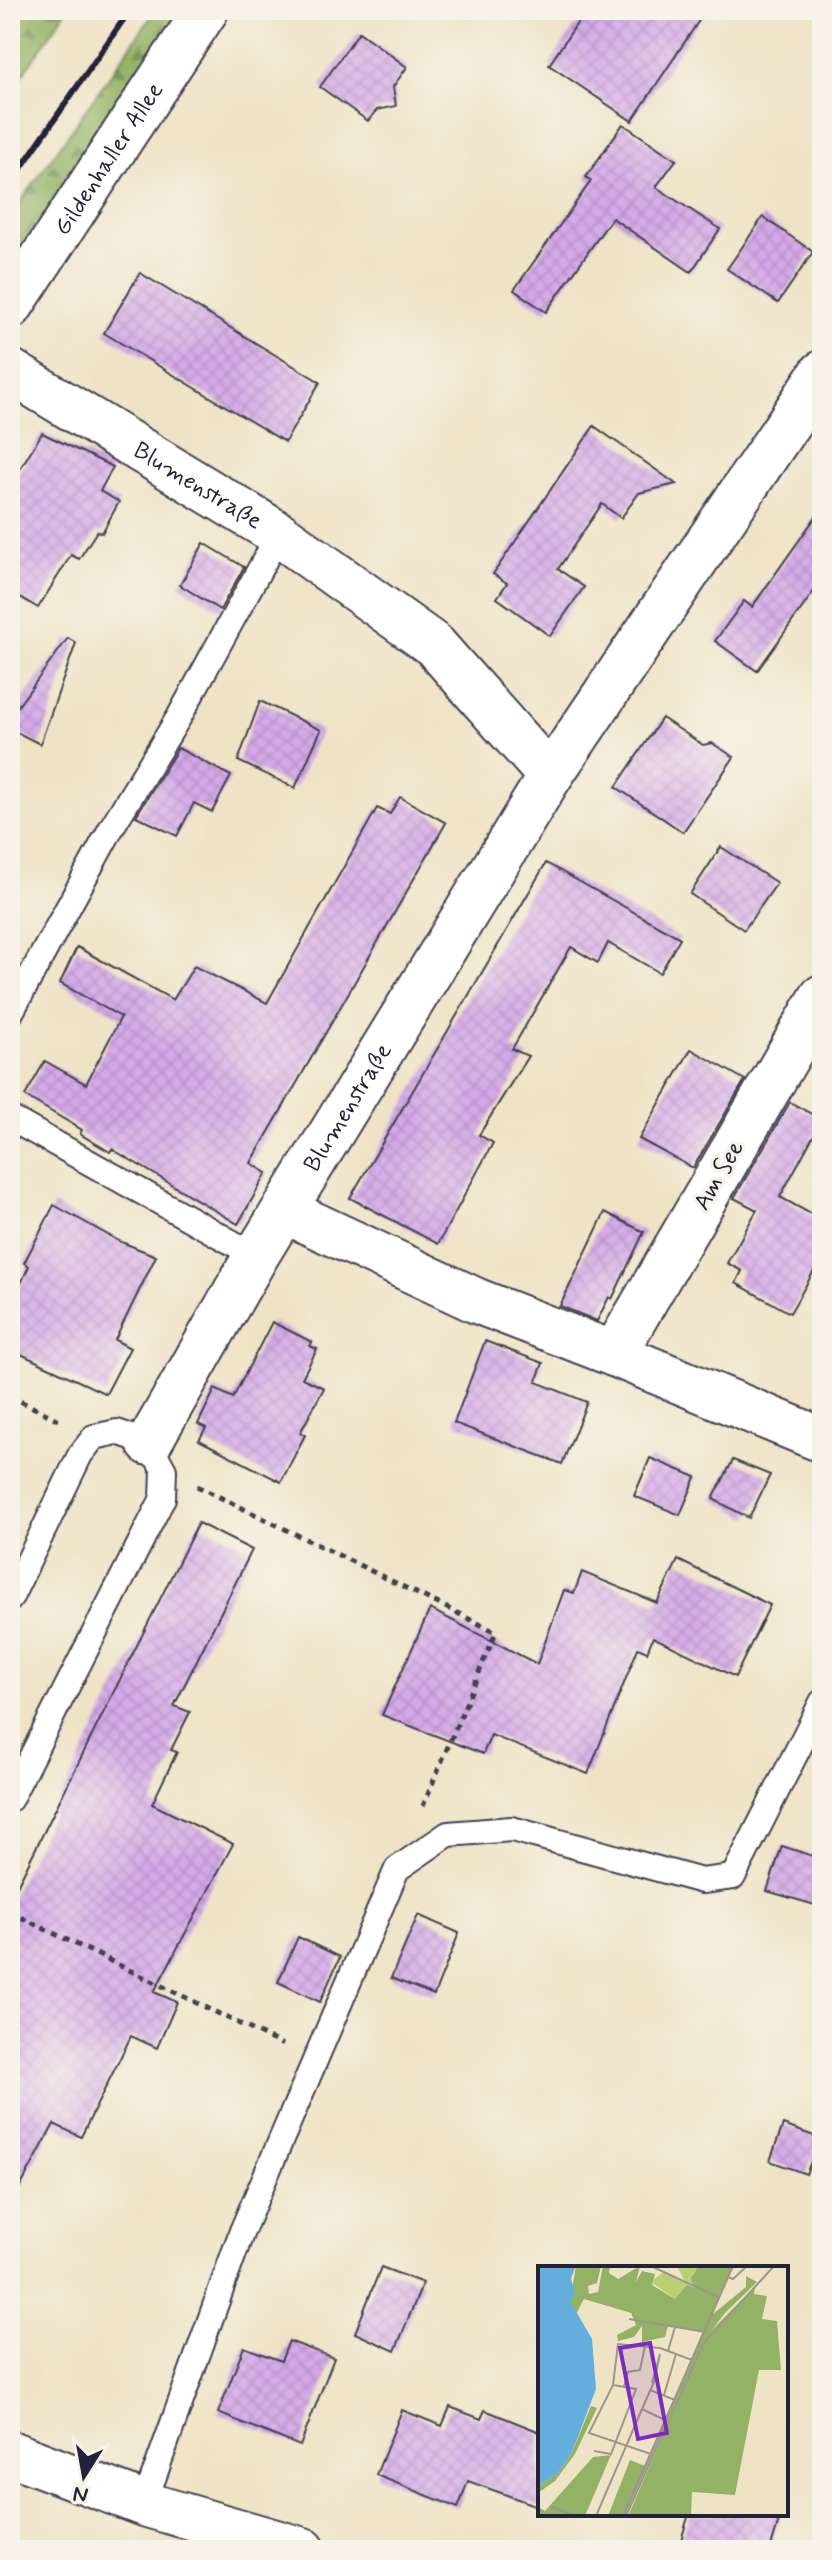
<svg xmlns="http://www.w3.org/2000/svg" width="832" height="2560" viewBox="0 0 832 2560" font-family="Mynerve,sans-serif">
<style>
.forest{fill:url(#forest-firs);stroke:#5a6a50;stroke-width:2}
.building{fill:url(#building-cross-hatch)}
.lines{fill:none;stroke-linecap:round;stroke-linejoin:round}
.service-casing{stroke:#413f50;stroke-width:28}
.minor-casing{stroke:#413f50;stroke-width:48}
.path{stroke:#413f50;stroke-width:5;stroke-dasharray:6 6;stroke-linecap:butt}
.service{stroke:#fff;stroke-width:24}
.minor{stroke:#fff;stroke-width:44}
.rail{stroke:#22223b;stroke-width:6}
.labels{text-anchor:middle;stroke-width:7;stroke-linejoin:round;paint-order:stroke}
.street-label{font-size:24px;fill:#22223b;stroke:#f7f3e8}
.inset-road{fill:none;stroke:#9d968e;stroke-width:2}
.view{fill:#7b2cbf;fill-opacity:0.15;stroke:#7b2cbf;stroke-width:4}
.inset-edge{fill:none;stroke:#22223b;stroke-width:4}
</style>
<defs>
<pattern id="forest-firs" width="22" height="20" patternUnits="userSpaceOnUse" patternTransform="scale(2)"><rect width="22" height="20" fill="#93b265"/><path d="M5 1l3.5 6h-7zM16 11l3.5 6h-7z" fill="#789054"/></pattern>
<pattern id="building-cross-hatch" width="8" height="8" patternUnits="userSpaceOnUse" patternTransform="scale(2)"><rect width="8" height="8" fill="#d4a9e8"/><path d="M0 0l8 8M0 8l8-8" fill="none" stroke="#b691c8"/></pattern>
</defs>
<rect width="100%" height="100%" fill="#f7f3e8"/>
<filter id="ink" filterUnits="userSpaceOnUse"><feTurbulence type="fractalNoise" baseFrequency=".0125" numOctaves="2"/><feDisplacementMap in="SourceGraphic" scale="16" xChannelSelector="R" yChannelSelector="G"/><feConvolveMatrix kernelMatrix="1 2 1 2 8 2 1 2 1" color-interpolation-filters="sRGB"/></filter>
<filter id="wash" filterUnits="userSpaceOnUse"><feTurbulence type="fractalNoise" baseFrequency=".006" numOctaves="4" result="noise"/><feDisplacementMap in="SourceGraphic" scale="32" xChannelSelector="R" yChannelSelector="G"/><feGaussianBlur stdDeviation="1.8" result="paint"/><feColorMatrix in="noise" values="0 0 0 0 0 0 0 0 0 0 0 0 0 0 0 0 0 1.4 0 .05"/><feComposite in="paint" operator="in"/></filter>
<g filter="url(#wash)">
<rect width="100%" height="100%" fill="#efe3c6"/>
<g class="forest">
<path d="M 10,10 L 67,10 L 10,93 Z"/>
<path d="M 156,10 L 207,10 L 10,293 L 10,217 Z"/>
</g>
<g id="blocks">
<g class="building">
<path d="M 586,10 L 706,10 L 632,121 L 549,65 Z"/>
<path d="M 359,32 L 407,67 L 393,87 L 396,106 L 377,110 L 368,121 L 320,87 Z"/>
<path d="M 623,124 L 676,160 L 656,187 L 720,229 L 691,272 L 612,218 L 546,312 L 514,290 L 591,181 L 586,177 Z"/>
<path d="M 763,217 L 813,252 L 778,303 L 727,269 Z"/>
<path d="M 140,273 L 320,382 L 285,442 L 104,333 Z"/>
<path d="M 594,426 L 676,484 L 639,493 L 621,518 L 602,504 L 558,569 L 584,587 L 550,636 L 497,598 L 507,583 L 493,574 Z"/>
<path d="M 42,433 L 113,467 L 100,491 L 119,502 L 102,533 L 97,531 L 79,559 L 71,555 L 38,608 L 10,591 L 10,485 Z"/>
<path d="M 822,508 L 822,580 L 757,671 L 715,641 L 744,601 L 752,607 Z"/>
<path d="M 204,543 L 244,567 L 220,610 L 180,585 Z"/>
<path d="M 68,638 L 76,643 L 40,744 L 10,729 L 10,717 Z"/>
<path d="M 260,701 L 321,730 L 295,788 L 238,761 Z"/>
<path d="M 662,718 L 703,745 L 712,743 L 734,757 L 683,832 L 616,787 Z"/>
<path d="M 178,748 L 231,776 L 212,812 L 194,803 L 177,836 L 136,816 Z"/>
<path d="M 400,797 L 446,823 L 251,1163 L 267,1173 L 238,1224 L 112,1149 L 110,1152 L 80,1134 L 82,1130 L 25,1096 L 45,1061 L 86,1084 L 121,1017 L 60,983 L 77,947 L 173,1000 L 194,966 L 267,1003 L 377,808 L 390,814 Z"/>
<path d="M 721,847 L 777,883 L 744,930 L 690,894 Z"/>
<path d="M 546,863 L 680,938 L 660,973 L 608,943 L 598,963 L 571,947 L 512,1049 L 528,1056 L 479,1135 L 493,1143 L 438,1244 L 350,1198 Z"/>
<path d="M 691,1049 L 745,1080 L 693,1168 L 639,1139 Z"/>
<path d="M 790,1102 L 822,1120 L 780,1197 L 822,1220 L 822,1257 L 790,1313 L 736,1283 L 742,1271 L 727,1263 L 757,1210 L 734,1198 Z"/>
<path d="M 54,1205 L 119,1241 L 156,1256 L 115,1340 L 130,1348 L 106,1394 L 10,1349 L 10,1307 L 29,1266 L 24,1263 Z"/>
<path d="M 605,1212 L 644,1232 L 612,1299 L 609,1297 L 597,1321 L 560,1306 Z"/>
<path d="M 272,1322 L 312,1342 L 310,1346 L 317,1349 L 302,1378 L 324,1388 L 300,1433 L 305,1435 L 281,1482 L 199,1440 L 206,1428 L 198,1424 L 215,1389 L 233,1398 Z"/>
<path d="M 485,1341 L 543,1363 L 536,1382 L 587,1402 L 562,1464 L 454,1423 Z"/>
<path d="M 650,1458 L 696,1477 L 680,1515 L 634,1496 Z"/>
<path d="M 733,1460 L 770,1475 L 749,1518 L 713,1499 Z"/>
<path d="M 198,1523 L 252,1550 L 174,1706 L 190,1712 L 171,1750 L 177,1752 L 152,1804 L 233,1844 L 154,1992 L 177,2002 L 157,2048 L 131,2036 L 81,2137 L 54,2124 L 10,2206 L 10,1900 Z"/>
<path d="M 678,1560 L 770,1605 L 735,1677 L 653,1637 L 647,1652 L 638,1648 L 588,1774 L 491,1735 L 483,1754 L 382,1715 L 430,1609 L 537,1664 L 564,1590 L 574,1593 L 582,1572 L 657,1603 Z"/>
<path d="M 782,1846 L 822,1859 L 822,1907 L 767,1891 Z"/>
<path d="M 418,1915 L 459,1933 L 434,1995 L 391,1978 Z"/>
<path d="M 298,1937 L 340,1957 L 320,2002 L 278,1982 Z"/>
<path d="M 783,2125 L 820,2138 L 806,2174 L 770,2161 Z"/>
<path d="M 381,2267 L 423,2283 L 395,2351 L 355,2333 Z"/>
<path d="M 289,2341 L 334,2358 L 300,2446 L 218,2413 L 244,2347 L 281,2361 Z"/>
<path d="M 450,2407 L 481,2419 L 485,2410 L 540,2432 L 540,2507 L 468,2481 L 458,2508 L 376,2475 L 402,2410 L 442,2426 Z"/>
<path d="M 689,2514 L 781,2514 L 770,2550 L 678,2550 Z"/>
</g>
</g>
</g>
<g filter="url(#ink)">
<use href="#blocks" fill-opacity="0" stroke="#413f50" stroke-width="2"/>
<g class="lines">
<defs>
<g id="service">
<path d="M 10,1014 L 113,825 L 179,717 L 279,534"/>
<path d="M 10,1118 L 256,1256"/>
<path d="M 10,1599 L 80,1455 L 94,1437 L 117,1432 L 149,1443 L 164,1470 L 163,1498 L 10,1799"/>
<path d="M 144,2504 L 242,2231 L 397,1869 L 448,1834 L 512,1829 L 702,1881 L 733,1877 L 822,1702"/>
</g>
<g id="minor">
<path id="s1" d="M 10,307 L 206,10"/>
<path id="s2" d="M 10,371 L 279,534 L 434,645 L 550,776 L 822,373"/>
<path d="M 822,997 L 614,1354 L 822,1440"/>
<path d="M 285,1211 L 477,1301 L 614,1354"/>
<path id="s3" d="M 149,1443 L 256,1256 L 550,776"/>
<path d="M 10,2453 L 144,2504 L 303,2550"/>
</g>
</defs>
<use href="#service" class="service-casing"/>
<use href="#minor" class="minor-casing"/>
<g class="path">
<path d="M 10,1396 L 63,1422"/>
<path d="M 197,1486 L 496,1632 L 423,1806"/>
<path d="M 10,1912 L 283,2045"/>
</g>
<use href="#service" class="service"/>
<use href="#minor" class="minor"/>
<path class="rail" d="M 10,184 L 130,10"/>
</g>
</g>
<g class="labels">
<g class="street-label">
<text dy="8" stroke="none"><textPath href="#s1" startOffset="178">Gildenhaller Allee</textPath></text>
<text dy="8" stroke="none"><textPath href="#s2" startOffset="220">Blumenstraße</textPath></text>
<text dy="8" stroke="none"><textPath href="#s3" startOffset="390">Blumenstraße</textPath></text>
<text transform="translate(718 1175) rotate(-60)" y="8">Am See</text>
</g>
</g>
<g transform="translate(538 2266)">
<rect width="250" height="250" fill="#efe3c6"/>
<path d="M 139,0 L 160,0 L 154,9 L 156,23 L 149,20 L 137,33 L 113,16 L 125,6 L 147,16 Z" fill="#bacf73"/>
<path d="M 38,0 L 63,0 L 59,17 L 50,20 L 51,28 L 60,26 L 65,0 L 72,0 L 71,7 L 80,13 L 102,0 L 98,16 L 104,5 L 117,8 L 114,19 L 137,33 L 149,19 L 156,22 L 153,12 L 160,0 L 195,0 L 175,48 L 208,21 L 208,10 L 219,16 L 187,47 L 174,64 L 217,20 L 216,28 L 229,30 L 224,53 L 239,55 L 243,104 L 221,104 L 197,229 L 154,226 L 153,250 L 90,250 L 164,79 L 87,250 L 70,250 L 92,194 L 107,200 L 165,65 L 130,60 L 127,71 L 104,76 L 104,60 L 96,71 L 80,75 L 79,69 L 98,59 L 93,47 L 46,33 L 37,50 L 32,35 ZM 53,140 L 59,142 L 37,188 L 17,215 L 0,227 L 0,220 L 20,207 L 34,186 ZM 73,189 L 47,250 L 0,250 L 0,241 L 7,245 L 55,191 Z" fill="#93b265"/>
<path d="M 0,0 L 38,0 L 33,12 L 37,29 L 32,35 L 54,73 L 58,123 L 34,186 L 20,207 L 0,220 Z" fill="#63aedc"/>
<path class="inset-road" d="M 113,0 L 182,32M 190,11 L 195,13 L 209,0M 91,53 L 167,66M 130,85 L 137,61M 86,121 L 90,106 L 102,104 L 107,80M 112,124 L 137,134M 126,129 L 138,88M 104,143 L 116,116 L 122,88 L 114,117M 56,185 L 73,188 L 98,123 L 75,119M 113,188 L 51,167 L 75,119 L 80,78 L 122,82 L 154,94M 12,240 L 36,250M 58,250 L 104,143 L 127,154M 85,250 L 195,0M 88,250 L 165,78 L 236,0"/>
<path class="view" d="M 112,77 L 129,167 L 100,173 L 82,82 Z"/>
<rect width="250" height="250" class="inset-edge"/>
</g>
<rect width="832" height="2560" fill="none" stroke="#f7f3e8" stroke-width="40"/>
<g transform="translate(84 2476) rotate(191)" stroke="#f7f3e8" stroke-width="6" paint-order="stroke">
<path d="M0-6L14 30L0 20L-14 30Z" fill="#22223b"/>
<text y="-12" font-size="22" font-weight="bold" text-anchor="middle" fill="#22223b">N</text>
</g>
</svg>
